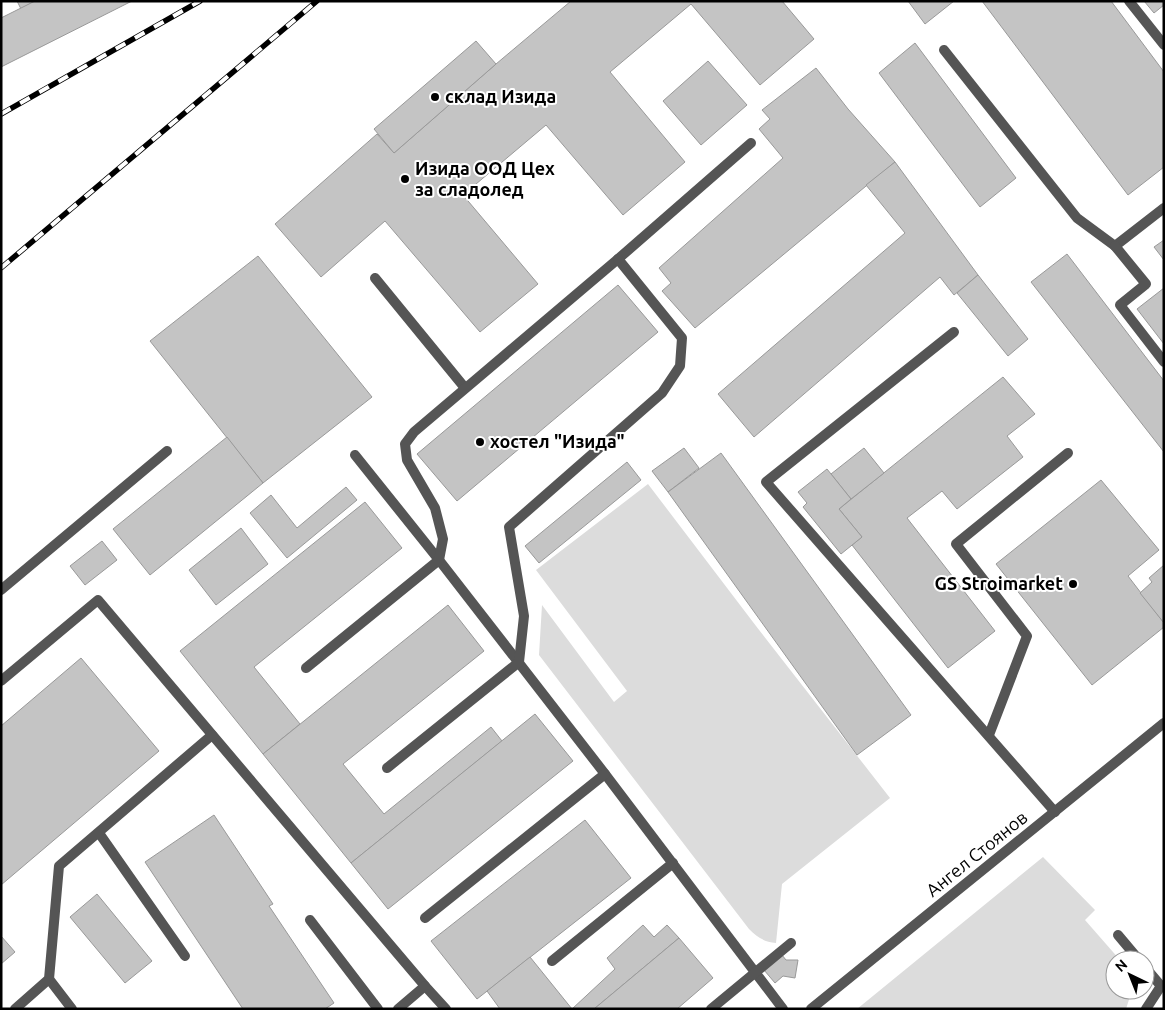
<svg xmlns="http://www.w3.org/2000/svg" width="1165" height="1010" viewBox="0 0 1165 1010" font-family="Ubuntu,sans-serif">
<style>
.green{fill:#dcdcdc}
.building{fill:#c4c4c4;stroke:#999}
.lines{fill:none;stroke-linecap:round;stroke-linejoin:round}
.service{stroke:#555;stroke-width:10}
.tertiary{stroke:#555;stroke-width:10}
.rail-casing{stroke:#000;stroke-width:5.5}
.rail{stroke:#fff;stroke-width:4;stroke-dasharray:11;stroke-linecap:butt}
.poi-dot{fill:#000;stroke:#fff;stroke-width:2}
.labels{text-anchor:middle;stroke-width:4;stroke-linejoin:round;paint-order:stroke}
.poi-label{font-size:18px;font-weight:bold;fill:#000;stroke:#fff;text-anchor:start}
.street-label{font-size:18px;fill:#000;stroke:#fff}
</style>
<rect width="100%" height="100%" fill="#fff"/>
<g class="green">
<path d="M 648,484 L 756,626 L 890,798 L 782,884 L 776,943 C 764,942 757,937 749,929 L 539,655 L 542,605 L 614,702 L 627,691 L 536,570 Z"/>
<path d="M 1043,857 L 1095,910 L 1085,920 L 1120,960 L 1115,960 L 1115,990 L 1132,990 L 1126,1009 L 857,1009 Z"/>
</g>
<g class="building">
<path d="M 17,1 L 35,1 L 21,9 Z"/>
<path d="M 35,1 L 132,1 L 1,67 L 1,18 Z"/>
<path d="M 571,1 L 782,1 L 814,39 L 760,85 L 691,4 L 610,72 L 685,162 L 623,215 L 546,125 L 463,195 L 538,284 L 480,332 L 385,221 L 321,277 L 275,224 L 377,134 L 394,153 L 496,64 Z"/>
<path d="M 908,1 L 954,1 L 925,24 Z"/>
<path d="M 982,1 L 1111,1 L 1164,72 L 1164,167 L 1128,195 Z"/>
<path d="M 1144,1 L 1164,1 L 1164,5 L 1154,13 Z"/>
<path d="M 476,41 L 496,64 L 394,153 L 374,129 Z"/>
<path d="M 915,43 L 1016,178 L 980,207 L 879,73 Z"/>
<path d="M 708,61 L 747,105 L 701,145 L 663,101 Z"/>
<path d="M 816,68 L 848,109 L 895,162 L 695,328 L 662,291 L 671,283 L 659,268 L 783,158 L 759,129 L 770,119 L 762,110 Z"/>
<path d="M 895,162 L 978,275 L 954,295 L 940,277 L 754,437 L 718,394 L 905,233 L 866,185 Z"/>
<path d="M 1164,240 L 1164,260 L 1154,247 Z"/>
<path d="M 1067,254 L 1164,381 L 1164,452 L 1031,282 Z"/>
<path d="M 258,256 L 372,397 L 263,483 L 150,341 Z"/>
<path d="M 978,275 L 1028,339 L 1008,356 L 957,293 Z"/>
<path d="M 618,285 L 658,332 L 457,501 L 417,454 Z"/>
<path d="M 1164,288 L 1164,344 L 1137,309 Z"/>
<path d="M 1003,377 L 1035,414 L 1007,436 L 1023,457 L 957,509 L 942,491 L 907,518 L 995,631 L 948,668 L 852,545 L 862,537 L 839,509 Z"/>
<path d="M 227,437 L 263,483 L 150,575 L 113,529 Z"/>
<path d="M 684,448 L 699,468 L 668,492 L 652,471 Z"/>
<path d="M 864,448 L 884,473 L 851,499 L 831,474 Z"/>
<path d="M 721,453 L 911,715 L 857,755 L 668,492 Z"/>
<path d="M 627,462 L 641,480 L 539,563 L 525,546 Z"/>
<path d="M 827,469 L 851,499 L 839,509 L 862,537 L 841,554 L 803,507 L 807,503 L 798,492 Z"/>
<path d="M 1101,480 L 1159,550 L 1128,576 L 1164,623 L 1164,627 L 1092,685 L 996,564 Z"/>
<path d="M 346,487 L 357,500 L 287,558 L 250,513 L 271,495 L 297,528 Z"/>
<path d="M 365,502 L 402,548 L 254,667 L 300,724 L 263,754 L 180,651 Z"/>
<path d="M 241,528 L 268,564 L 216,605 L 189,570 Z"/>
<path d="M 102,541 L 117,560 L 85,585 L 70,566 Z"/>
<path d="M 1164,565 L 1164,623 L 1140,593 L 1152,582 L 1149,578 Z"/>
<path d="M 448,605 L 484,651 L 343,764 L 384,814 L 491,727 L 502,741 L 351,863 L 263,754 Z"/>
<path d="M 81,658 L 159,751 L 1,885 L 1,726 Z"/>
<path d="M 535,714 L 573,761 L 388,909 L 351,863 Z"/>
<path d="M 214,815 L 273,904 L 269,906 L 334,1003 L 325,1009 L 243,1009 L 145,862 Z"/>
<path d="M 585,820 L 631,878 L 477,999 L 431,941 Z"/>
<path d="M 97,894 L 152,961 L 125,983 L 70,917 Z"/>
<path d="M 643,925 L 654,937 L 667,925 L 679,938 L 594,1009 L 572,1009 L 615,969 L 607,958 Z"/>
<path d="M 1,936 L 15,952 L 1,964 Z"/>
<path d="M 679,938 L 713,978 L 677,1009 L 594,1009 Z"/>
<path d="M 782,955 L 786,960 L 798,960 L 795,978 L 783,976 L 775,983 L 764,970 Z"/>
<path d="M 530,957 L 572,1009 L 500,1009 L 487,991 Z"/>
</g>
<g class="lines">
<g class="service">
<path d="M 1129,1 L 1164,45"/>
<path d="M 944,50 L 1077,218 L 1115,246 L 1164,208"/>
<path d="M 1115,246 L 1146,284 L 1120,305 L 1164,362"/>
<path d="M 375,278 L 465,388"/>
<path d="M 954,332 L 766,482 L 1055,812"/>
<path d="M 355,455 L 439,560 L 605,774 L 783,1009"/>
<path d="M 1,590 L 167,451"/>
<path d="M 306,668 L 439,560 L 443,539 L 435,508 L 407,460 L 405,444 L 414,432 L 618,259 L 751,143"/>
<path d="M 1,681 L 98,600 L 425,986 L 446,1009"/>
<path d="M 989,735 L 1027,636 L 956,544 L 1068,453"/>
<path d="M 387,768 L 519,662 L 524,616 L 509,527 L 662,393 L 680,366 L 682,338 L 618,259"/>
<path d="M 99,833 L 185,956"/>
<path d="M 425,918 L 605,774"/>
<path d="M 310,920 L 378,1009"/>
<path d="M 1118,935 L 1139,960"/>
<path d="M 552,961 L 673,863"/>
<path d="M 1145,967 L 1161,986 L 1146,1009"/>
<path d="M 49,979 L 72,1009"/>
<path d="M 15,1009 L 49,979 L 59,866 L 212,735"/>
<path d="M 398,1009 L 425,986"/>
<path d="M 711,1009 L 791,943"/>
</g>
<path class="tertiary" d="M 811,1009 L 1164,723"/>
<defs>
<g id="rail">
<path d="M 1,114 L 200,1"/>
<path d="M 1,268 L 317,1"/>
</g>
</defs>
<use href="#rail" class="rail-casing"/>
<use href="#rail" class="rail"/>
</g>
<g class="poi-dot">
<circle cx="435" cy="97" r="5"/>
<circle cx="405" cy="179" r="5"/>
<circle cx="480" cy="442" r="5"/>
<circle cx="1073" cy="584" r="5"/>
</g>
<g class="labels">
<g class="poi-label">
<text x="445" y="103">склад Изида</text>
<text x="415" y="175">Изида ООД Цех<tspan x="415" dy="21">за сладолед</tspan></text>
<text x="490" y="448">хостел "Изида"</text>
<text x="1063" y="590" text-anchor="end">GS Stroimarket</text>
</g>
<g class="street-label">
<text transform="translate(977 854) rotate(-39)" y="6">Ангел Стоянов</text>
</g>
</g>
<rect width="1165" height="1010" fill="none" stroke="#000000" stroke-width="5"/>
<g transform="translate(1130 975) rotate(317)"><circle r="24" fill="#ffffff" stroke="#999999"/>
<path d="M0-4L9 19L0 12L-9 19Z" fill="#000000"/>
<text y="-8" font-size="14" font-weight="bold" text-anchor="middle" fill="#000000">N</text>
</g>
</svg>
